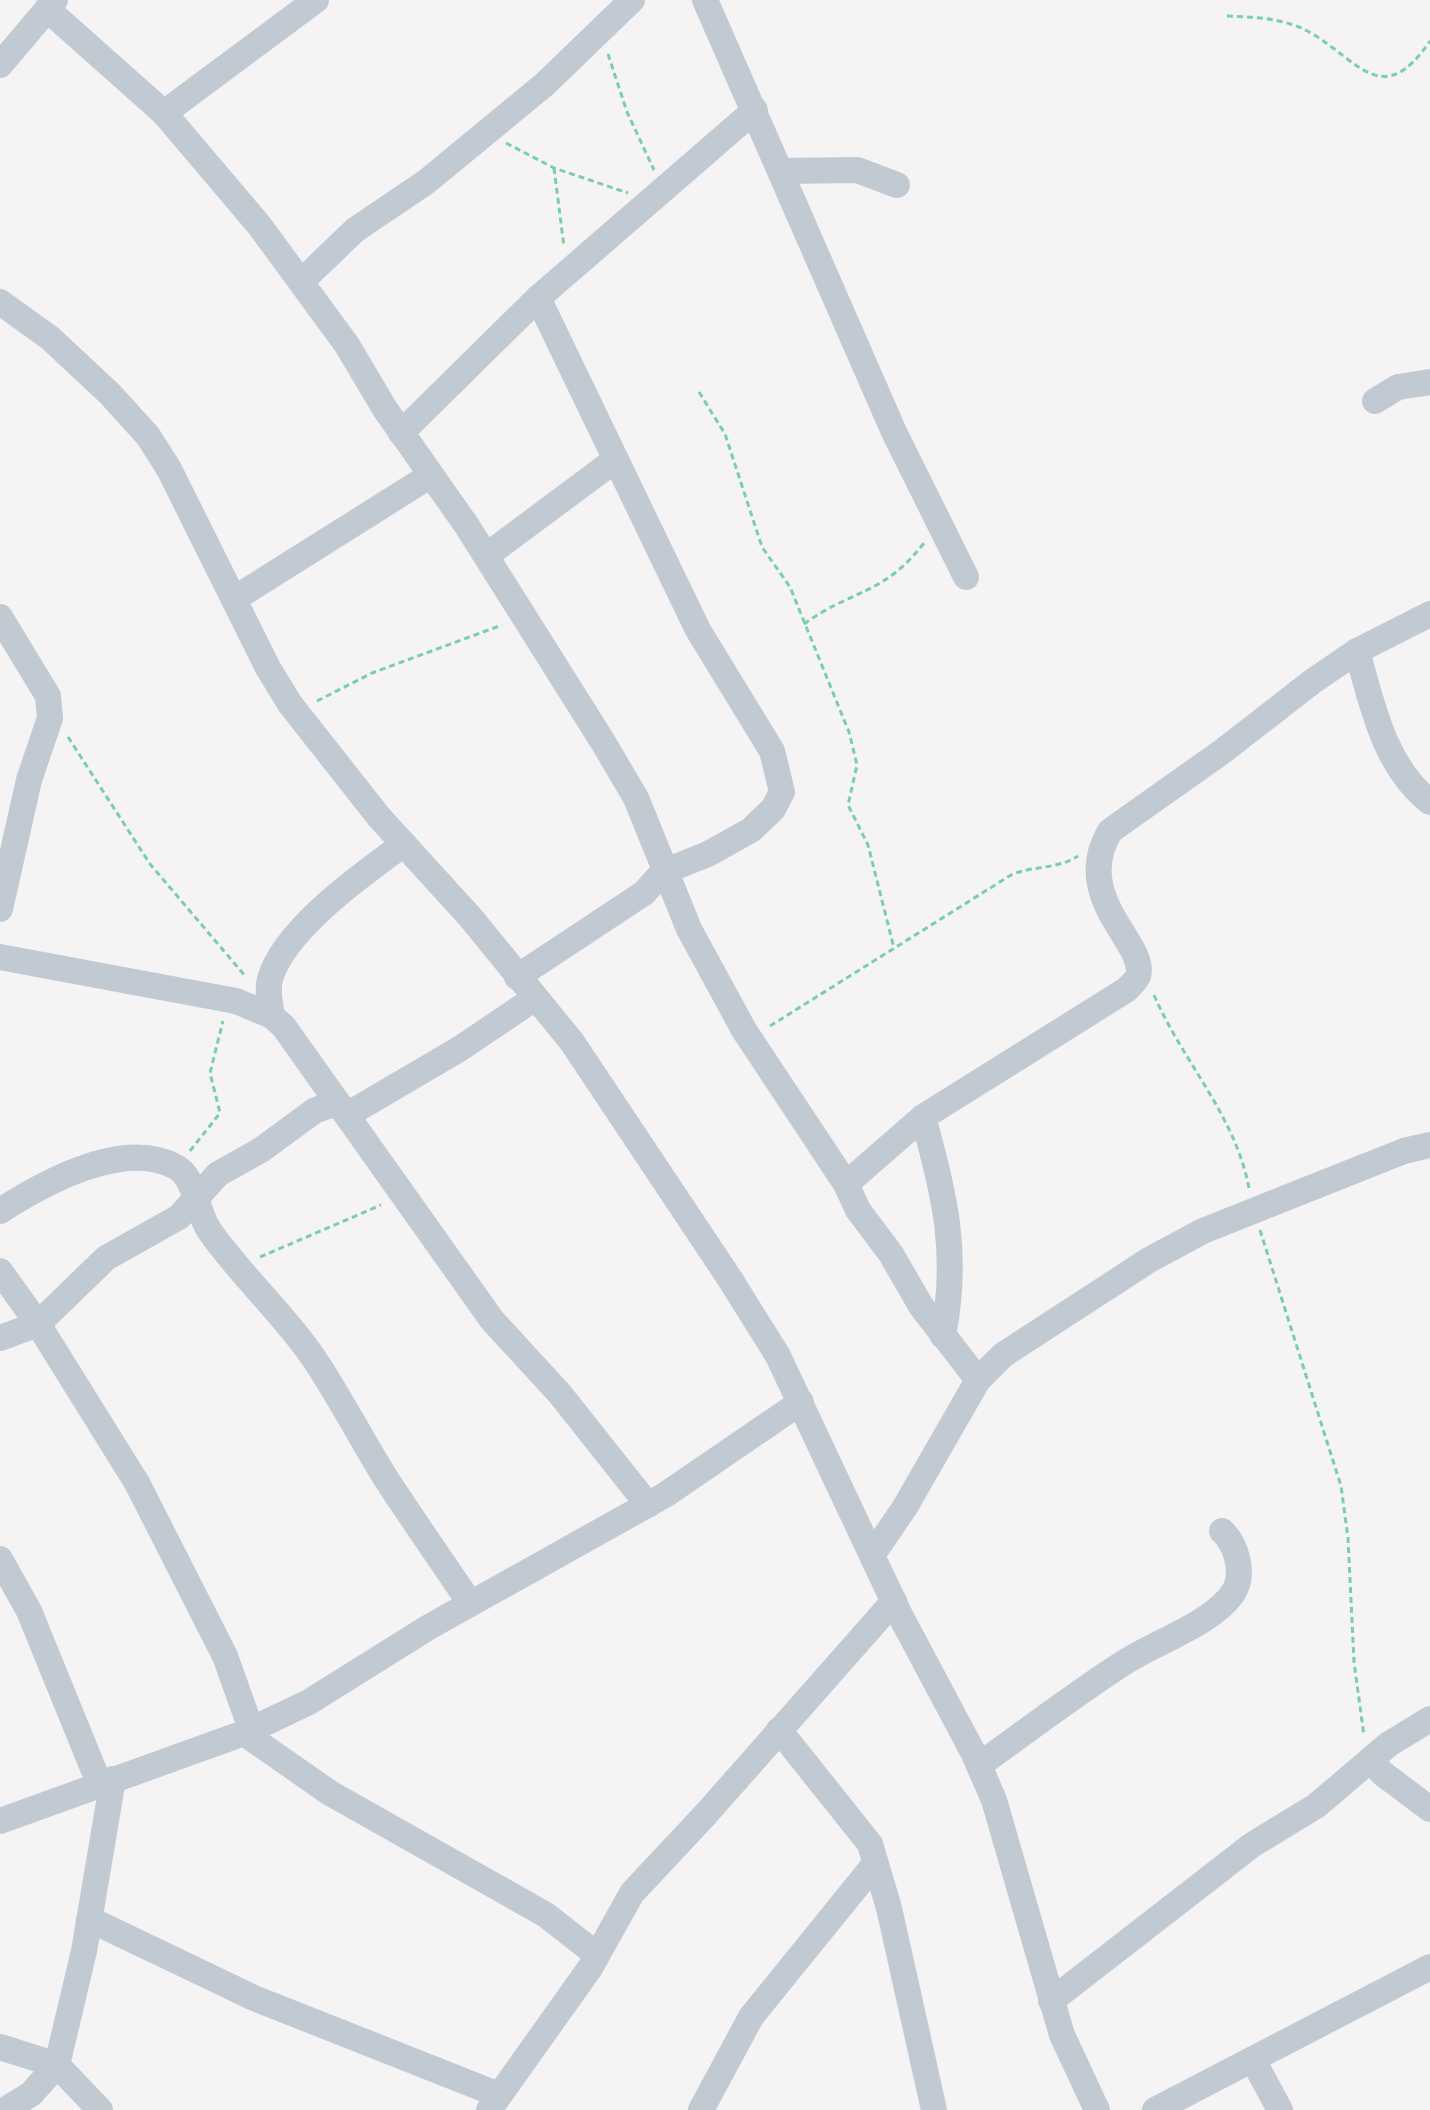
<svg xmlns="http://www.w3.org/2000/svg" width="1430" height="2110" viewBox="0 0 1430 2110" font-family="'Fira Sans',sans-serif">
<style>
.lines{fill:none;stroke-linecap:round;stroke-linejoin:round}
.path{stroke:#7ad0a6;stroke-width:3;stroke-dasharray:6 4;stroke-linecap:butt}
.minor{stroke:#c1cad2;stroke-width:26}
</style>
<rect width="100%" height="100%" fill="#f5f3f3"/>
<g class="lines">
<g class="path">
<path d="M 1227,16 C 1255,17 1285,18 1311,33 C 1360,62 1383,110 1430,41"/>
<path d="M 608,54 L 627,112 L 654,170"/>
<path d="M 506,143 L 554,168 L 628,193"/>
<path d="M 554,168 L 564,247"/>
<path d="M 699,392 L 725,434 L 762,547 L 790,587 L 849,732 L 857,765 L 848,805 L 868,845 L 894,948"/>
<path d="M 804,624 C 852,589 883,596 924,543"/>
<path d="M 317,701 L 372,673 L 502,625"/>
<path d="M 68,737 L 150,864 L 246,977"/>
<path d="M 1154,995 C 1183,1062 1235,1115 1249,1188"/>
<path d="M 770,1026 L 1011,875 C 1034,865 1056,870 1078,856"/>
<path d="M 190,1151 L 220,1113 L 210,1073 L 223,1021"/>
<path d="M 1260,1230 L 1341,1486 L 1348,1538 L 1354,1662 L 1364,1736"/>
<path d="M 260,1257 L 381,1205"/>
</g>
<g class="minor">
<path d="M 705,0 L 894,432 L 966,577"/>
<path d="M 47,9 L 164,113 L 259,225 L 347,345 L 385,409 L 467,526 L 603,742 L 636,798 L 689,929 L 744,1030 L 846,1184 L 858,1210 L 891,1254 L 921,1306 L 978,1380"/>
<path d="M 0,65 L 55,0"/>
<path d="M 164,113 L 316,0"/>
<path d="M 781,171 L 857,170 L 897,185"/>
<path d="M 302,281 L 355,230 L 426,182 L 545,84 L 632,0"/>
<path d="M 0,302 L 50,338 L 110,394 L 148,436 L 169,469 L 268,668 L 290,704 L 379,817 L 471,918 L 572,1042 L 730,1279 L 778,1356 L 900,1615 L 974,1754 L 994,1800 L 1062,2035 L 1097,2110"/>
<path d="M 1375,401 L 1398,387 L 1430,382"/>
<path d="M 401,433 L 538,298 L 755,110"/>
<path d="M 486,556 L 615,460"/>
<path d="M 234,599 L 431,475"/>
<path d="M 0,617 L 48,696 L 50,718 L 29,780 L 0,909"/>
<path d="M 1357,651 C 1372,704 1384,766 1430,802"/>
<path d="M 0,957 L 236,1001 L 272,1016 L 284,1027 L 492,1320 L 560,1394 L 648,1505"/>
<path d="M 517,977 L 644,893 L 663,872 L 708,854 L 751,830 L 773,809 L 782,792 L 772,751 L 698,630 L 538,298"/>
<path d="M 272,1016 C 270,1004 267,991 270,979 C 284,929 364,873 404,844"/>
<path d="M 347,1115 L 461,1048 L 535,998"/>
<path d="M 923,1117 C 945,1195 959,1255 943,1336"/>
<path d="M 846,1184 L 923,1117 L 1126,990 C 1130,986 1136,981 1138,976 C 1148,944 1070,898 1110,831 L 1223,751 L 1313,681 L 1357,651 L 1430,614"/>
<path d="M 0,1211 C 42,1184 124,1138 176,1167 C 195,1177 197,1212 209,1230 C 240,1275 282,1312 313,1357 C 339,1395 360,1437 385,1477 C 412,1519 442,1561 470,1603"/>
<path d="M 0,1271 L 38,1324 L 137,1483 L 225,1656 L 251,1729"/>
<path d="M 0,1338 L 38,1324 L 106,1258 L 179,1217 L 218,1174 L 261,1150 L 314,1111 L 327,1106 L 340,1105"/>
<path d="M 873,1554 L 905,1507 L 978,1380 L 1003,1355 L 1149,1260 L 1203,1231 L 1404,1151 L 1430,1145"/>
<path d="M 0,1559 L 29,1611 L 99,1783"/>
<path d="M 779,1730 L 870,1844 L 889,1908 L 934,2110"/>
<path d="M 244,1733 L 330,1793 L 546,1915 L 597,1955"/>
<path d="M 1371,1760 L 1382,1773 L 1430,1809"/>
<path d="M 979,1765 C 1027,1731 1075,1694 1125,1662 C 1156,1642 1213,1623 1233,1593 C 1245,1575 1237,1545 1222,1531"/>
<path d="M 0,1821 L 244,1733 L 309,1702 L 429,1627 L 665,1495 L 801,1402"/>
<path d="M 89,1919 L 254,1998 L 499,2095"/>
<path d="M 1051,2001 L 1252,1845 L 1316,1806 L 1389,1744 L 1430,1719"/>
<path d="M 0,2047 L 57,2065 L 100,2110"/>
<path d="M 1253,2060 L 1280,2110"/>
<path d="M 5,2110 L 31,2094 L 57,2065 L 84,1951 L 113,1779"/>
<path d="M 489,2110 L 590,1968 L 632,1893 L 706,1814 L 894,1601"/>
<path d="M 701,2110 L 751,2017 L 874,1865"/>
<path d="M 1155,2110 L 1430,1967"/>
</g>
</g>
</svg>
